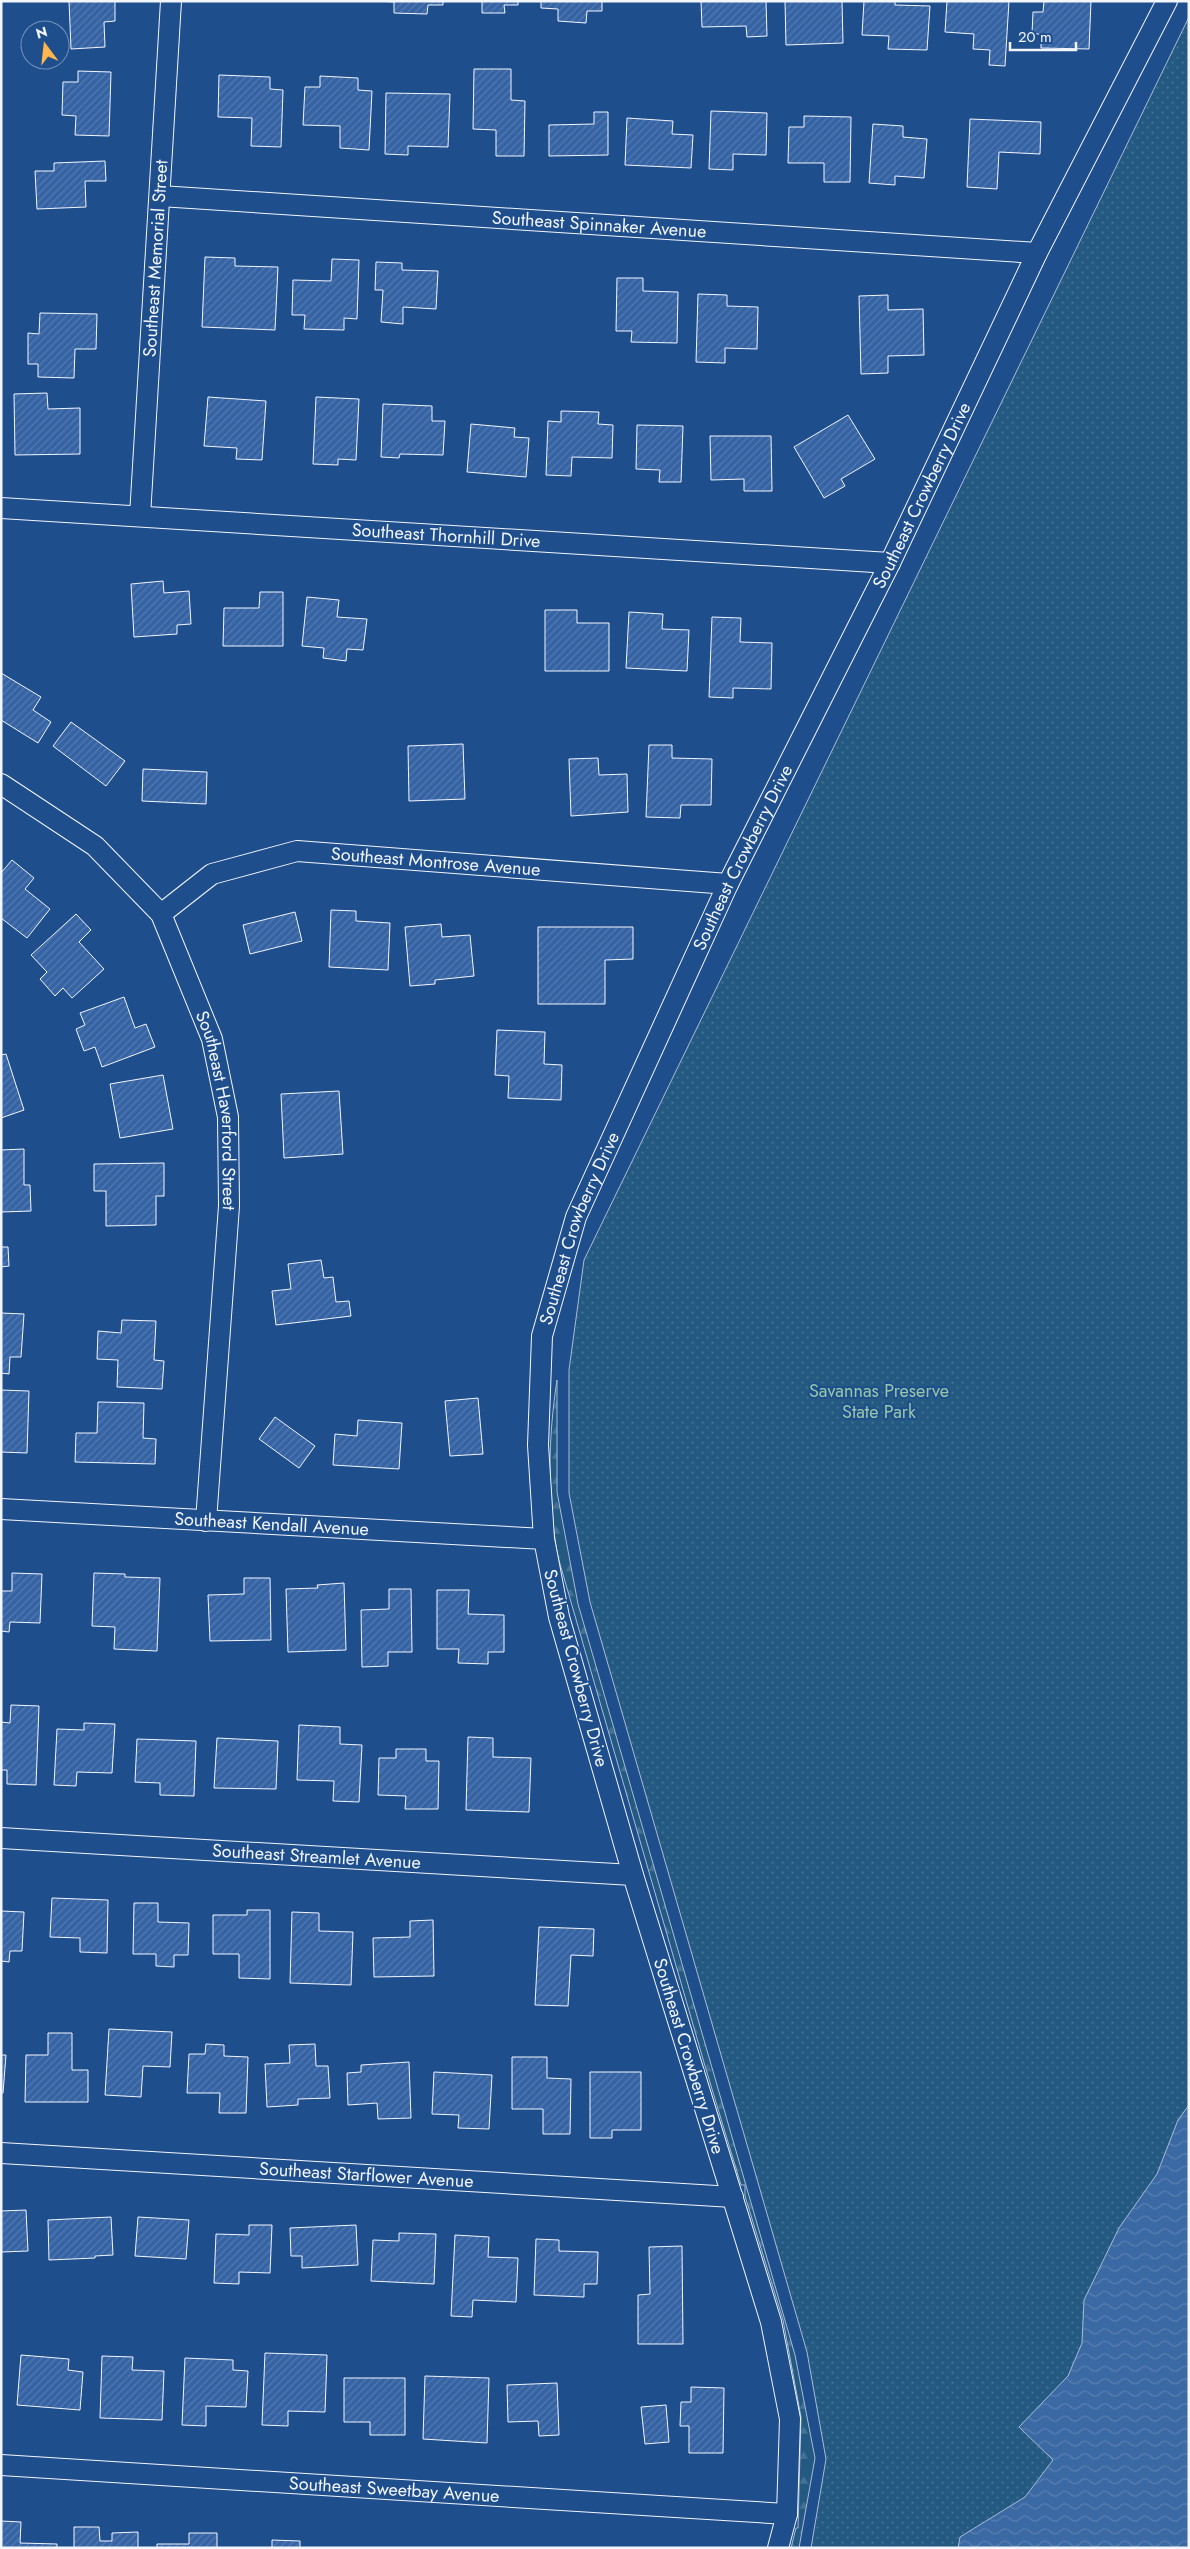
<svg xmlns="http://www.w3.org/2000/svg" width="1190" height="2549" viewBox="0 0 1190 2549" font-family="Jost,sans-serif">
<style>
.grass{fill:url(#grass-dots);stroke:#a8bbd7}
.forest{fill:url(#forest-firs);stroke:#a8bbd7}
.water{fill:url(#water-waves);stroke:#a8bbd7}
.building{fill:url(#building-hatch);stroke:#f2f6ff}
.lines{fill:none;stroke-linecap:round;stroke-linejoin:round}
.street-casing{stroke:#f2f6ff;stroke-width:22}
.street{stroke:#1f4e8c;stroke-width:20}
.labels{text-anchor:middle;stroke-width:4;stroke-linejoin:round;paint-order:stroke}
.street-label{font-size:18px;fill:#f2f6ff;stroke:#1f4e8c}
.park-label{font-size:18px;fill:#97c8a6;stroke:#1f4e8c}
</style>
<defs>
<pattern id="grass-dots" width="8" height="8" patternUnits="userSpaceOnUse" patternTransform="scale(1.25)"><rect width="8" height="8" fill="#245a82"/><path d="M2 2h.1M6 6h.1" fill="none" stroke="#447295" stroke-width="1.8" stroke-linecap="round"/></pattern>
<pattern id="forest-firs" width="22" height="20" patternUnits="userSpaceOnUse" patternTransform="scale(1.25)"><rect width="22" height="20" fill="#245a82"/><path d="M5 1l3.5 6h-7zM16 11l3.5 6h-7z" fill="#447295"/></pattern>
<pattern id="water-waves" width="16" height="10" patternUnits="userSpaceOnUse" patternTransform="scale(1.25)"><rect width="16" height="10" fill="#3b69a3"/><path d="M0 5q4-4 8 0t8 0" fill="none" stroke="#587fb1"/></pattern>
<pattern id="building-hatch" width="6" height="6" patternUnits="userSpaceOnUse" patternTransform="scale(1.25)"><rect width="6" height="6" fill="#3563a3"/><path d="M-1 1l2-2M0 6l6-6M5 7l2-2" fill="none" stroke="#537ab1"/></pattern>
</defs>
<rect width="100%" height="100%" fill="#1f4e8c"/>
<path class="grass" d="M 1189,17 L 1189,2548 L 811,2548 L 826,2459 L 807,2352 L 590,1602 L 569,1493 L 569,1370 L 584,1260 Z"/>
<path class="forest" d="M 557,1380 L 557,1492 L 578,1604 L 795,2355 L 815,2458 L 799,2548 L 791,2548 L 796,2528 L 798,2528 L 801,2417 L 783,2320 L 745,2196 L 745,2185 L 741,2185 L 705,2066 L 558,1557 C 547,1499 548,1438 557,1380 Z"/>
<path class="water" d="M 1189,2105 L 1189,2548 L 958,2548 L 960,2537 L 1025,2497 L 1053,2460 L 1019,2427 L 1068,2376 L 1082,2343 L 1084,2300 L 1119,2228 L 1157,2174 L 1178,2120 Z"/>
<g class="building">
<path d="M 69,1 L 115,1 L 115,21 L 104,22 L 105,47 L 71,49 Z"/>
<path d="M 377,1 L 443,1 L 443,5 L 428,5 L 427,14 L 394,13 L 394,2 Z"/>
<path d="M 482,1 L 518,1 L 518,5 L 504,5 L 505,13 L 482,13 Z"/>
<path d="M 541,1 L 602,1 L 602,11 L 587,11 L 586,23 L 558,21 L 558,9 L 541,8 Z"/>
<path d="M 701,1 L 766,1 L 767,36 L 747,37 L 746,26 L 702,27 Z"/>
<path d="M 785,1 L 842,1 L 843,43 L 786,45 Z"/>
<path d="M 864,1 L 895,1 L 895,5 L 930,6 L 927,50 L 888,49 L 889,36 L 862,35 Z"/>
<path d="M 947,1 L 1009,1 L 1005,66 L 989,65 L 990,50 L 973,49 L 974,34 L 945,32 Z"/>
<path d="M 1044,1 L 1091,1 L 1089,49 L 1041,48 L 1041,34 L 1032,34 L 1033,12 L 1043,12 Z"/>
<path d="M 474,69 L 511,69 L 511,100 L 525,101 L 524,156 L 496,156 L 496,130 L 473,129 Z"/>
<path d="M 78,71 L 111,72 L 109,136 L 75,135 L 76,116 L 62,115 L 63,82 L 78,82 Z"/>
<path d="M 219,75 L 270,77 L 270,89 L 283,90 L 281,147 L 251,146 L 252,118 L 218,117 Z"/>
<path d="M 320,76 L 358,78 L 358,90 L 372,91 L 369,150 L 340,148 L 340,126 L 303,125 L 305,87 L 320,87 Z"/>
<path d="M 386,93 L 450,94 L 448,147 L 408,146 L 408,155 L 385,154 Z"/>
<path d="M 711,111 L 767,113 L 766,155 L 733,154 L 733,170 L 709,169 Z"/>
<path d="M 594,112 L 608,112 L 608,155 L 549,156 L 549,125 L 594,124 Z"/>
<path d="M 804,116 L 851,117 L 850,182 L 824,182 L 824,163 L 788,163 L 789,127 L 804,127 Z"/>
<path d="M 627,118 L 673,121 L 672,134 L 693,135 L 691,168 L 625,165 Z"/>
<path d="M 970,119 L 1041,122 L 1040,154 L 999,152 L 997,189 L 967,187 Z"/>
<path d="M 873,124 L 903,126 L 903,137 L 927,139 L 924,178 L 895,176 L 895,185 L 869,183 Z"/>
<path d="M 105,161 L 106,181 L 85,181 L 86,207 L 37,209 L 35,171 L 54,171 L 54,163 Z"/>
<path d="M 205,257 L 235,258 L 235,266 L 278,267 L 275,330 L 202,327 Z"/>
<path d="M 332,259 L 359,260 L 357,319 L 344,318 L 344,330 L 304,329 L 305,315 L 292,315 L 293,280 L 331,281 Z"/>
<path d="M 376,262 L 402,263 L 402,270 L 438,271 L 436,309 L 403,307 L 403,324 L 381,322 L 383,290 L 375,290 Z"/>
<path d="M 617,278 L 643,278 L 643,291 L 678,292 L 677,343 L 631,342 L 632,331 L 616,331 Z"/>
<path d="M 698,294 L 727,295 L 727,306 L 758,307 L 757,349 L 725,348 L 725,363 L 696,362 Z"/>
<path d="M 888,295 L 888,310 L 923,309 L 924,355 L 888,356 L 888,373 L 861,374 L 859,296 Z"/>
<path d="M 40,313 L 97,314 L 96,349 L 75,349 L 74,378 L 38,377 L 38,364 L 28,364 L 28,333 L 39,334 Z"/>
<path d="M 47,393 L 48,409 L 80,408 L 80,454 L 15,455 L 14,394 Z"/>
<path d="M 208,397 L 266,401 L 262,460 L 236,459 L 237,448 L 204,446 Z"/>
<path d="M 316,397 L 359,399 L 356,460 L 338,459 L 338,465 L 313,464 Z"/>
<path d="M 383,404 L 432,406 L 432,421 L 445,421 L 443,455 L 400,454 L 399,458 L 381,457 Z"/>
<path d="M 561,411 L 599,412 L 598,424 L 613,425 L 612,458 L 572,457 L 571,476 L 546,475 L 548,421 L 561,422 Z"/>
<path d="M 848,415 L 875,459 L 841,479 L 845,486 L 824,498 L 794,447 Z"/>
<path d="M 471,424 L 515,428 L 514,437 L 529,438 L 526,477 L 467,472 Z"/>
<path d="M 637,425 L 683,426 L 681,482 L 659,482 L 660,470 L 636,469 Z"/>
<path d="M 710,436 L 771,436 L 772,491 L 744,491 L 744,479 L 711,480 Z"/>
<path d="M 163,581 L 164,593 L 189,591 L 191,624 L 177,625 L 177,634 L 134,637 L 131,584 Z"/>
<path d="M 260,592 L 283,592 L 283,646 L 223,646 L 224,608 L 259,608 Z"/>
<path d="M 307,597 L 339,600 L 337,617 L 367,619 L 363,650 L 347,649 L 346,661 L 323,658 L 324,648 L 302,646 Z"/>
<path d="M 545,610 L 577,610 L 577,623 L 609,623 L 609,671 L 545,671 Z"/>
<path d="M 629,612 L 663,614 L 662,629 L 689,630 L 687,671 L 626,668 Z"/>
<path d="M 712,617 L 741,618 L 740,642 L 772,643 L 771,689 L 733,688 L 733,698 L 709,697 Z"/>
<path d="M 1,673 L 41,697 L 33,710 L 51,722 L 38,743 L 1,720 Z"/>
<path d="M 71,722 L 125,761 L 106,786 L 53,746 Z"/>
<path d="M 463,744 L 465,799 L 409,801 L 408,746 Z"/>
<path d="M 649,745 L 672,745 L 672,758 L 712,759 L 711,805 L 681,805 L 680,818 L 646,817 Z"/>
<path d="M 598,758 L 599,775 L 627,774 L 628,812 L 571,816 L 569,759 Z"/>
<path d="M 143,769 L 207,772 L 206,804 L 142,801 Z"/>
<path d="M 12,860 L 34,878 L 25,889 L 50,909 L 27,938 L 1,918 L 1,873 Z"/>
<path d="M 331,910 L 356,911 L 356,921 L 390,923 L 388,970 L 329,967 Z"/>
<path d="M 295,912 L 302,941 L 250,954 L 243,925 Z"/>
<path d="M 76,914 L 91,930 L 79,942 L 104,969 L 72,998 L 63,988 L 55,996 L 40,979 L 47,972 L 31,955 Z"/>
<path d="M 441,924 L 442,937 L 470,935 L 474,976 L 435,980 L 435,984 L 410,986 L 405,927 Z"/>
<path d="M 538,927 L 633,927 L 633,959 L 605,960 L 605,1004 L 538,1004 Z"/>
<path d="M 124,997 L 135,1028 L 146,1024 L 155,1047 L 102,1067 L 95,1047 L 84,1051 L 76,1029 L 85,1025 L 80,1013 Z"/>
<path d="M 497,1030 L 545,1032 L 544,1064 L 562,1065 L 561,1100 L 508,1098 L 509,1076 L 495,1075 Z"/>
<path d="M 6,1054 L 24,1110 L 1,1118 L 1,1055 Z"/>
<path d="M 163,1075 L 173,1129 L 120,1138 L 110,1084 Z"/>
<path d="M 339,1091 L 343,1154 L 284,1158 L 281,1094 Z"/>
<path d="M 24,1149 L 24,1185 L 30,1185 L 31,1211 L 1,1212 L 1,1150 Z"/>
<path d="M 164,1163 L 164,1196 L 156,1196 L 156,1225 L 106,1226 L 106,1191 L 94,1191 L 94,1164 Z"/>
<path d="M 1,1247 L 8,1247 L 9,1266 L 1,1267 Z"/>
<path d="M 321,1260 L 324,1278 L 333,1277 L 336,1302 L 349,1301 L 351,1316 L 276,1325 L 272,1291 L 291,1289 L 288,1264 Z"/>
<path d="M 1,1313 L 24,1314 L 21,1357 L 10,1357 L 9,1374 L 1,1373 Z"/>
<path d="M 122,1320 L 156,1321 L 154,1360 L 164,1361 L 162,1389 L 117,1387 L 118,1360 L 97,1359 L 98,1331 L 121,1333 Z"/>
<path d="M 1,1390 L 29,1391 L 27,1453 L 1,1452 Z"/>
<path d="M 478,1398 L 483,1454 L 450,1456 L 445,1401 Z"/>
<path d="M 98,1402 L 144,1403 L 143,1438 L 156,1439 L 155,1464 L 75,1462 L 76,1433 L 97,1433 Z"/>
<path d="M 275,1417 L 315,1446 L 299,1468 L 259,1439 Z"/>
<path d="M 358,1420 L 402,1423 L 399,1469 L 333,1465 L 335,1434 L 357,1436 Z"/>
<path d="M 12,1573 L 42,1574 L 40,1623 L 10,1622 L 9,1632 L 1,1631 L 1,1591 L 12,1591 Z"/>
<path d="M 94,1573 L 125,1574 L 125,1577 L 160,1578 L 157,1651 L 114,1649 L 115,1627 L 92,1626 Z"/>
<path d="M 244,1578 L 270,1578 L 271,1640 L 210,1641 L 208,1595 L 244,1594 Z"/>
<path d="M 344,1583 L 346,1650 L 288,1652 L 286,1589 L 318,1588 L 317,1585 Z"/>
<path d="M 389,1589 L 411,1589 L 412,1652 L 388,1652 L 388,1666 L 362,1667 L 361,1610 L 389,1609 Z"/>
<path d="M 437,1590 L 469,1590 L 468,1614 L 504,1615 L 504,1652 L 488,1652 L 488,1664 L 458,1663 L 459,1649 L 437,1649 Z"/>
<path d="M 11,1705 L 39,1706 L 36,1785 L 7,1784 L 7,1770 L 1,1770 L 1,1722 L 10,1723 Z"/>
<path d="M 84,1723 L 115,1724 L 112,1773 L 77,1772 L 76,1786 L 54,1785 L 57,1729 L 84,1730 Z"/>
<path d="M 299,1725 L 340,1727 L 340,1744 L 362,1745 L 359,1802 L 333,1801 L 334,1781 L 297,1780 Z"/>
<path d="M 468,1737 L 493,1738 L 493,1757 L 531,1758 L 529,1812 L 466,1810 Z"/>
<path d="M 217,1738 L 278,1741 L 276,1789 L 214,1788 Z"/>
<path d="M 137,1739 L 196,1741 L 194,1796 L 160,1795 L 160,1783 L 135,1782 Z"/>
<path d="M 396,1749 L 426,1749 L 426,1761 L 439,1761 L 438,1809 L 405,1809 L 406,1796 L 378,1795 L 379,1758 L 396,1758 Z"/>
<path d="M 52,1898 L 108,1900 L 107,1953 L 80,1952 L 80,1938 L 50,1937 Z"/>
<path d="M 134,1903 L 158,1903 L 158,1922 L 189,1923 L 188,1955 L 174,1955 L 174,1967 L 156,1966 L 156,1954 L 133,1954 Z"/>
<path d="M 247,1910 L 270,1910 L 270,1979 L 239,1978 L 239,1954 L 213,1954 L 213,1915 L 247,1915 Z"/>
<path d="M 1,1911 L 24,1912 L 22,1951 L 10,1951 L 9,1962 L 1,1961 Z"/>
<path d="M 292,1912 L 319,1913 L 319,1931 L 353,1932 L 351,1985 L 290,1983 Z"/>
<path d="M 433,1920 L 434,1976 L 374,1977 L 373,1938 L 410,1937 L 410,1921 Z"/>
<path d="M 539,1927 L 594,1929 L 593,1956 L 571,1955 L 568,2006 L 535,2005 Z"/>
<path d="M 109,2029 L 172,2032 L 170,2067 L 143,2066 L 141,2097 L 105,2095 Z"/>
<path d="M 48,2033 L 72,2033 L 72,2070 L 88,2070 L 88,2102 L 25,2102 L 26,2055 L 48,2055 Z"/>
<path d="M 206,2044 L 224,2045 L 224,2056 L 248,2057 L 246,2113 L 219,2113 L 220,2093 L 187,2093 L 189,2054 L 205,2054 Z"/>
<path d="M 315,2044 L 316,2066 L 328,2066 L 330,2098 L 298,2099 L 298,2105 L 267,2107 L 265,2064 L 290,2063 L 289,2045 Z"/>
<path d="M 1,2055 L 6,2055 L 3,2093 L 1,2093 Z"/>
<path d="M 512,2057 L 547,2057 L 547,2078 L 571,2079 L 570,2134 L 543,2134 L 543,2109 L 512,2109 Z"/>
<path d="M 409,2062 L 411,2118 L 378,2119 L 377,2103 L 348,2105 L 347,2073 L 361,2072 L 361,2065 Z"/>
<path d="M 434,2072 L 492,2075 L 489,2129 L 458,2128 L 459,2115 L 432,2114 Z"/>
<path d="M 590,2072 L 641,2072 L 641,2130 L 612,2130 L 612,2138 L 590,2138 Z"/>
<path d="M 26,2210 L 28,2251 L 1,2252 L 1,2211 Z"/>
<path d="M 111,2217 L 113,2255 L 95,2256 L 95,2258 L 49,2260 L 48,2220 Z"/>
<path d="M 138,2217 L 189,2220 L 186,2259 L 135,2256 Z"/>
<path d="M 249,2225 L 272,2225 L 270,2273 L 239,2272 L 239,2284 L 214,2283 L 216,2234 L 249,2235 Z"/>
<path d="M 356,2225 L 358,2265 L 302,2268 L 302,2256 L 291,2256 L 290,2228 Z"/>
<path d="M 399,2233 L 436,2234 L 434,2284 L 371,2281 L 373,2240 L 399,2241 Z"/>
<path d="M 455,2235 L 489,2237 L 488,2257 L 518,2258 L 516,2302 L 473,2300 L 472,2317 L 451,2316 Z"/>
<path d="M 536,2239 L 559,2240 L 559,2251 L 598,2252 L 597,2284 L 584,2284 L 584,2297 L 534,2295 Z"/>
<path d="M 682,2246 L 683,2344 L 638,2344 L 638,2295 L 650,2294 L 649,2247 Z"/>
<path d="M 265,2353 L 327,2355 L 325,2412 L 288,2411 L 288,2426 L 262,2425 Z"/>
<path d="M 21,2355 L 69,2359 L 68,2370 L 83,2372 L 80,2410 L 17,2405 Z"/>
<path d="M 102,2356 L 133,2357 L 132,2370 L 164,2371 L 162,2420 L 100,2418 Z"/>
<path d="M 185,2358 L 233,2360 L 233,2370 L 248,2371 L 246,2407 L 206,2406 L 206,2426 L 182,2425 Z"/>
<path d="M 425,2376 L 489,2378 L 487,2443 L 423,2439 Z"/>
<path d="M 344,2378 L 405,2378 L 405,2435 L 370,2435 L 370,2422 L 344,2422 Z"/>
<path d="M 557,2383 L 559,2435 L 539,2436 L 538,2421 L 508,2422 L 507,2385 Z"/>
<path d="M 691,2387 L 724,2388 L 723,2453 L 689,2453 L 689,2426 L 680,2426 L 681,2402 L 691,2402 Z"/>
<path d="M 666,2405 L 669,2442 L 645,2444 L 641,2407 Z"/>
<path d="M 1,2521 L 21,2522 L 20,2543 L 57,2544 L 57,2548 L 1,2548 Z"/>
<path d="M 74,2527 L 99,2527 L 100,2541 L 112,2541 L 112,2533 L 138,2532 L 138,2548 L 74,2548 Z"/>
<path d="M 189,2533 L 217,2533 L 217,2548 L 157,2548 L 157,2544 L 189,2544 Z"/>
<path d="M 272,2540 L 300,2541 L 300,2548 L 272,2548 Z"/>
</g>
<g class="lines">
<defs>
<g id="street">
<path id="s1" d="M 160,196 L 1037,253"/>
<path id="s2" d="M 1,508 L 890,563"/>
<path id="s3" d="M 140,516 L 171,1"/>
<path id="s4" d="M 1,784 L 95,846 L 161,914 L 212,1039 L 228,1117 L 229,1206 L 206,1521"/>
<path id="s5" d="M 161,914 L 212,874 L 297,851 L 728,884"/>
<path id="s6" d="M 1,1509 L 544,1539"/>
<path id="s7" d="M 1,1838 L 633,1875"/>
<path id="s8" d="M 1,2153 L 733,2197"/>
<path id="s9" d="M 1,2465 L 787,2514"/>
<path id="s10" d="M 778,2548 L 787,2514 L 790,2419 L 771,2322 L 633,1875 L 559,1617 L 544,1539 L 538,1445 L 542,1336 L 576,1217 L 728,884 L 890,563 L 1037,253 L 1167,1"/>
</g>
</defs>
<use href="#street" class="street-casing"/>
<use href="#street" class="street"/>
</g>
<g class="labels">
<g class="street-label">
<text dy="6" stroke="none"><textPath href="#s1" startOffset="440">Southeast Spinnaker Avenue</textPath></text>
<text dy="6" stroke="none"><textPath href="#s3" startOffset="258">Southeast Memorial Street</textPath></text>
<text dy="6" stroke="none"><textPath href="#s10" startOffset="2172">Southeast Crowberry Drive</textPath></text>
<text dy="6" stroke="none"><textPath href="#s2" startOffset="446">Southeast Thornhill Drive</textPath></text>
<text dy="6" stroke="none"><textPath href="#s10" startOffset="1768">Southeast Crowberry Drive</textPath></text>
<text dy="6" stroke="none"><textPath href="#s5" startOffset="292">Southeast Montrose Avenue</textPath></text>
<text dy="6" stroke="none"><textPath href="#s4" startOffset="414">Southeast Haverford Street</textPath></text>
<text dy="6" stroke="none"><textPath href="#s10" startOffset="1362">Southeast Crowberry Drive</textPath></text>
<text dy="6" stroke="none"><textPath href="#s6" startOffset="271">Southeast Kendall Avenue</textPath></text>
<text transform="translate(576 1668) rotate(75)" y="6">Southeast Crowberry Drive</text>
<text dy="6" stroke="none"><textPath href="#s7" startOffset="316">Southeast Streamlet Avenue</textPath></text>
<text transform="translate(689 2056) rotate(73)" y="6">Southeast Crowberry Drive</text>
<text dy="6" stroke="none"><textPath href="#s8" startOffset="366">Southeast Starflower Avenue</textPath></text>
<text dy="6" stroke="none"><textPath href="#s9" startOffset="394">Southeast Sweetbay Avenue</textPath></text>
</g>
<g class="park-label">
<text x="879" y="1397">Savannas Preserve<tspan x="879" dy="21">State Park</tspan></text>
</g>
</g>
<rect width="1190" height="2549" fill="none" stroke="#f2f6ff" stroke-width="5"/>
<g transform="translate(45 45) rotate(345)"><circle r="24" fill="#1f4e8c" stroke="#7391ba"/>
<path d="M0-4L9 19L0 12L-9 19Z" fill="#ffb74d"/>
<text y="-8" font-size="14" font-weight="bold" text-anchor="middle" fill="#f2f6ff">N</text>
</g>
<path d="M1010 42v8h66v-8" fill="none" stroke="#f2f6ff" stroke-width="2.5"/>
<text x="1018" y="42" font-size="15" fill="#f2f6ff" stroke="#1f4e8c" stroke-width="4" paint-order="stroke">20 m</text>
</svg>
